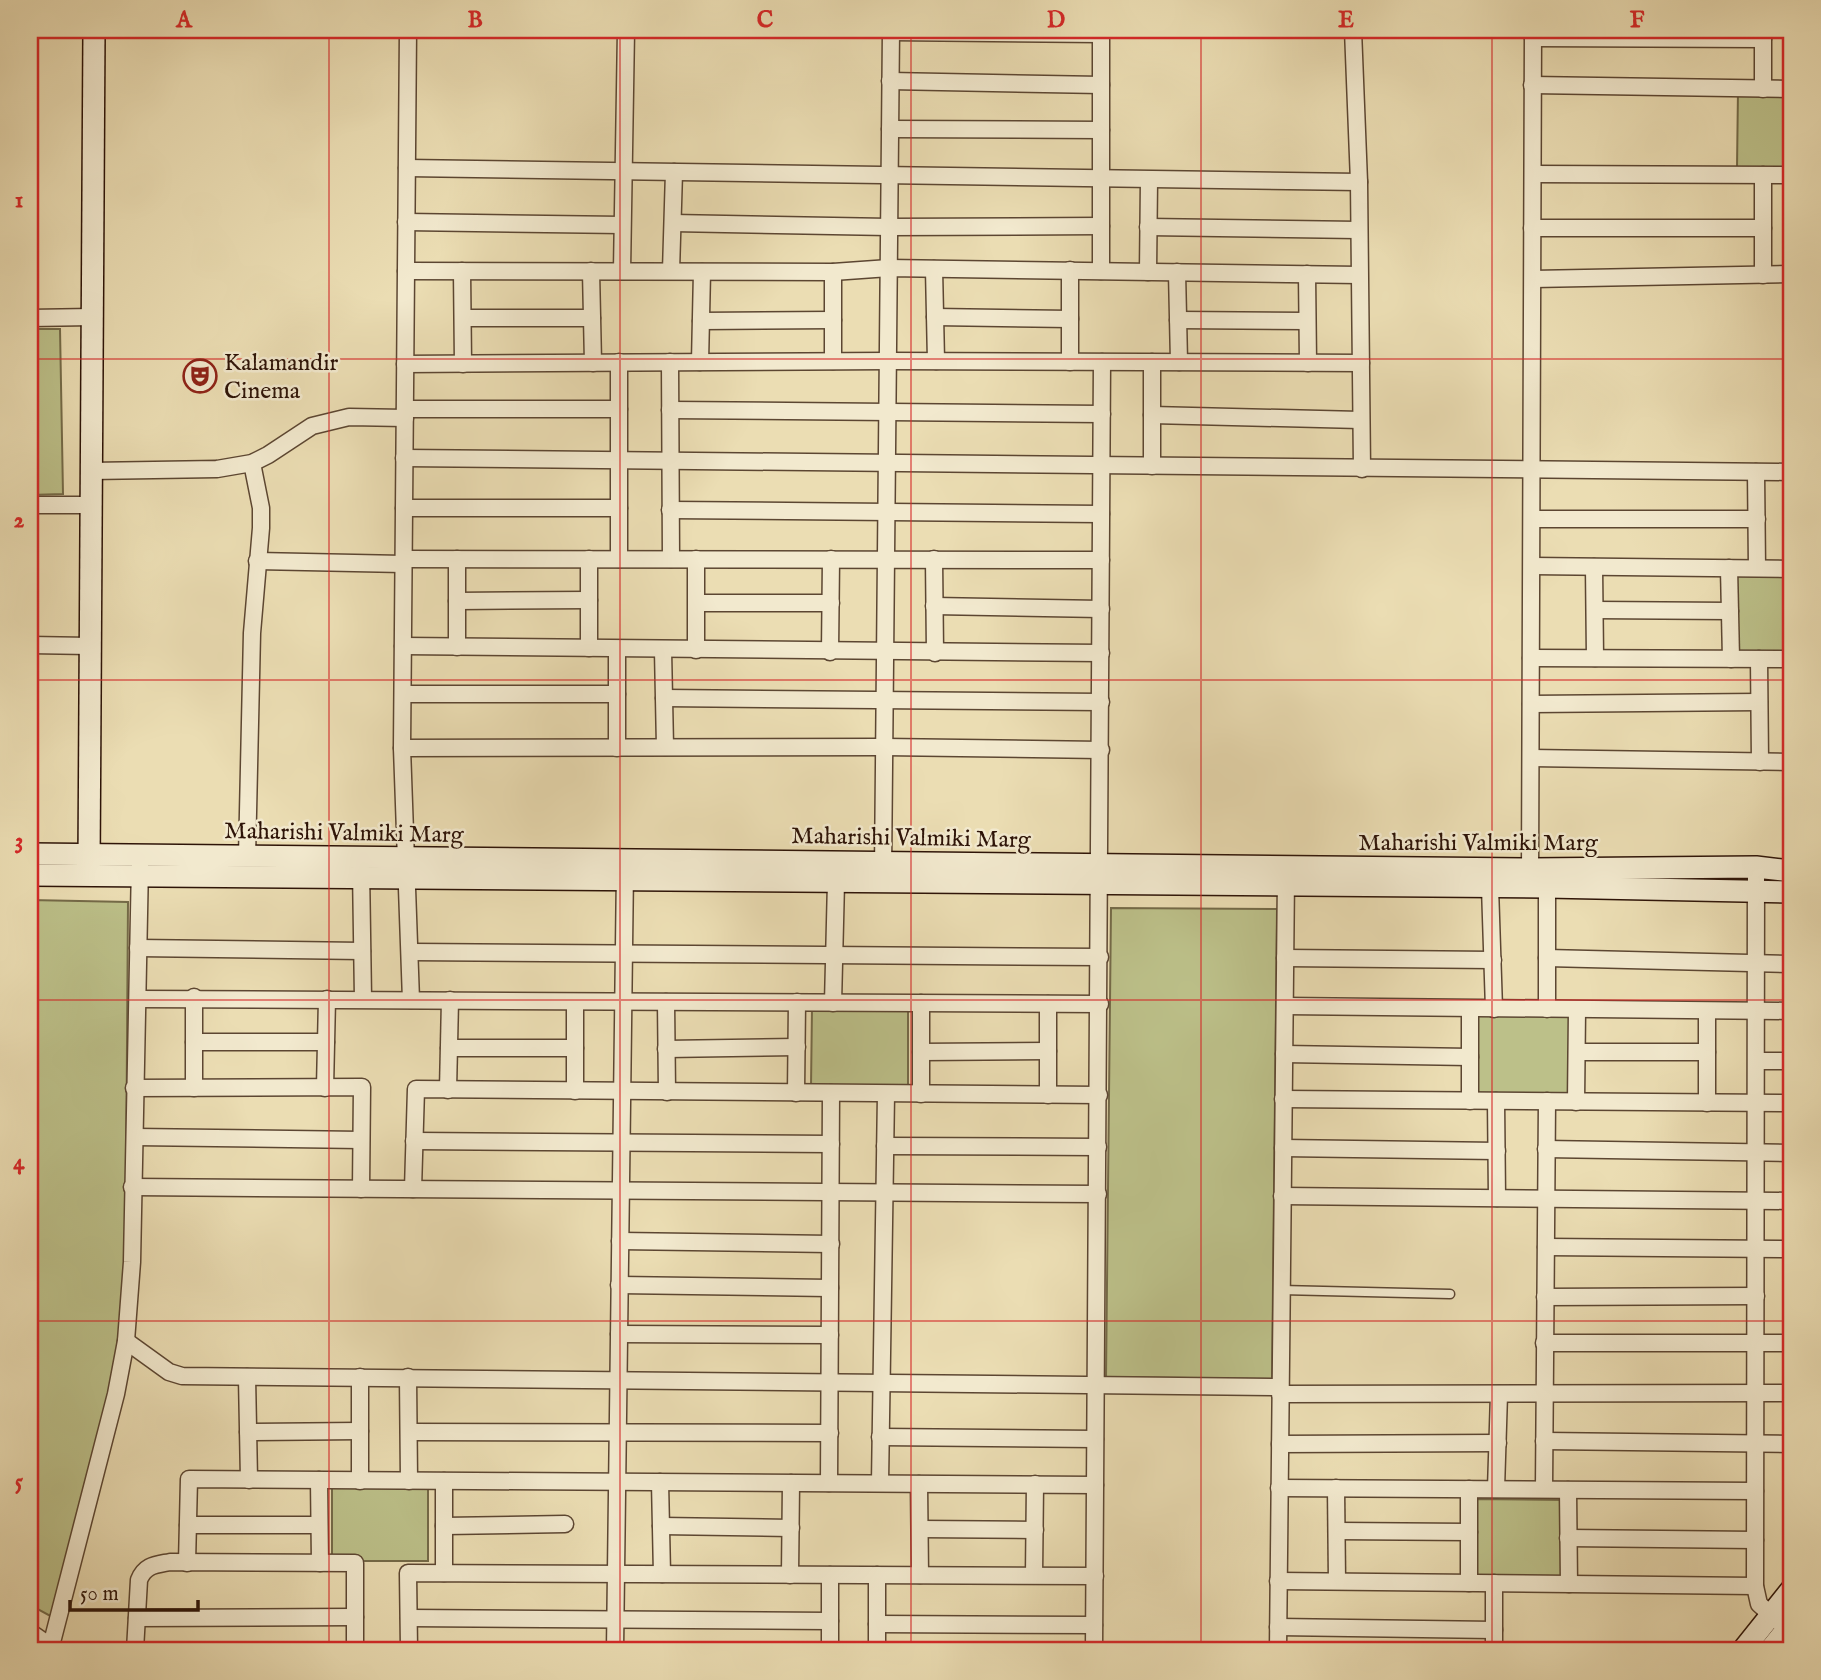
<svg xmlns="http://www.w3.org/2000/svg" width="1821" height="1680" viewBox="0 0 1821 1680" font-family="'IM FELL English',serif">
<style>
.green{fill:#bcc089;stroke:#746a48;stroke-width:2}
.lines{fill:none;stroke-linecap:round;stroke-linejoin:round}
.lane-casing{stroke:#5c4632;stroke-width:11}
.street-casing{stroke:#5c4632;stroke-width:19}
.secondary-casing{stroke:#2d1307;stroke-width:24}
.lane{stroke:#f2e9ce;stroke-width:8}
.street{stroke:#f2e9ce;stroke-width:16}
.secondary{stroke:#f2e9ce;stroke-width:21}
.grid{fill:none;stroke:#d62828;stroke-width:2;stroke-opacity:0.55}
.labels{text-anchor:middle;stroke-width:5;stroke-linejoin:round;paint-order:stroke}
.poi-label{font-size:24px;fill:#2d1307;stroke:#f2e9ce;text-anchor:start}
.street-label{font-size:24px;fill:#2d1307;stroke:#f2e9ce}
.neatline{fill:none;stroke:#d62828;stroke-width:2.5}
.grid-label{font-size:23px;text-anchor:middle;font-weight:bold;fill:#d62828}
</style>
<rect width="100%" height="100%" fill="#ebddb3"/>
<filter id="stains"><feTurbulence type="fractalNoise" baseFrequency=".00286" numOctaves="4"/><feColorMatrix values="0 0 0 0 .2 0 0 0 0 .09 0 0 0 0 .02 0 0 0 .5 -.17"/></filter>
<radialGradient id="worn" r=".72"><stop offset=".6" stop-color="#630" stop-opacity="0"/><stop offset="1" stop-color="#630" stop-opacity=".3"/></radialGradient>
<g class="green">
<path d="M 1738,90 L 1791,90 L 1791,169 L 1737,168 Z"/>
<path d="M 30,329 L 60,329 L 63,494 L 30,495 Z"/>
<path d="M 1734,573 L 1791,574 L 1791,652 L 1733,652 Z"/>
<path d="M 30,900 L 128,902 L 125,1323 L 54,1618 L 30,1605 Z"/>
<path d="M 1111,908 L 1277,909 L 1272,1379 L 1106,1377 Z"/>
<path d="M 812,1008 L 908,1009 L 908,1088 L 811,1087 Z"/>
<path d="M 1475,1015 L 1571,1015 L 1571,1094 L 1475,1093 Z"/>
<path d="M 332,1482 L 428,1483 L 428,1561 L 332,1561 Z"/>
<path d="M 1470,1499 L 1566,1500 L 1566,1578 L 1470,1577 Z"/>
</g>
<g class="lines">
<defs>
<path id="lane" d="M 1281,1290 L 1450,1294"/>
<g id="street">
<path d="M 408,30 L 402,748 L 411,1000"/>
<path d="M 1101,30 L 1101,271"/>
<path d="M 1353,30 L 1359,182 L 1362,469"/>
<path d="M 891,32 L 1101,34"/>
<path d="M 1533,38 L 1763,39"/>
<path d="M 890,81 L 1101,85"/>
<path d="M 1532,85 L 1791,89"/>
<path d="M 1763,89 L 1763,30"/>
<path d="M 890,129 L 1101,130"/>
<path d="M 407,168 L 1359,182"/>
<path d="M 1533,174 L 1791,175"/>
<path d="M 1763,175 L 1763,275"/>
<path d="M 406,222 L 622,225"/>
<path d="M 673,223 L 889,227 L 1101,226"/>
<path d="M 1148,227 L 1358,230"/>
<path d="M 1532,228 L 1763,228"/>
<path d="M 934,269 L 936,361"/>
<path d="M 1070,270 L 1070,362"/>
<path d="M 406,271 L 833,272 L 889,268 L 1359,275"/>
<path d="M 462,271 L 463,364"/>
<path d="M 591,271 L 593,363"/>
<path d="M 622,271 L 626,30"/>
<path d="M 671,271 L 674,172"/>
<path d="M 1148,272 L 1149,180"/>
<path d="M 1177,272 L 1179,362"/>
<path d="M 1307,274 L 1308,363"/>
<path d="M 1533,279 L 1791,274"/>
<path d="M 935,317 L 1070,319"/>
<path d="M 30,318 L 92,317"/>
<path d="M 463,318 L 592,318"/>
<path d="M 1178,320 L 1307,321"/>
<path d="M 701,321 L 833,320"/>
<path d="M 833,361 L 833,272"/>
<path d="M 670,362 L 671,559"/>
<path d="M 700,362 L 702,272"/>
<path d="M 405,364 L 888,361 L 1361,363"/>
<path d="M 405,409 L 619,409"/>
<path d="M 670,410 L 1102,414"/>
<path d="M 1152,415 L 1360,420"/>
<path d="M 404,458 L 1791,472"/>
<path d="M 1152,466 L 1152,362"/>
<path d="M 91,471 L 217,469 L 252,463 L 268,455 L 312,426 L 349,417 L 405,418"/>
<path d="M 1756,472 L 1757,568"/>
<path d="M 30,505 L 91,505"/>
<path d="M 404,508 L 619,508"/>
<path d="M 670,510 L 1101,514"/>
<path d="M 1533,519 L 1757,519"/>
<path d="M 404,559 L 1101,560"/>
<path d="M 457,559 L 457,647"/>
<path d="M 619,559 L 619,362"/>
<path d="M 696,559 L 696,650"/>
<path d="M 934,559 L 935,653"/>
<path d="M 257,561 L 403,564"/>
<path d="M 1532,566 L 1791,569"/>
<path d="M 1594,567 L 1595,658"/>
<path d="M 1729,568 L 1731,659"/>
<path d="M 457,601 L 589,600"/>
<path d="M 697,603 L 831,603"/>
<path d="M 934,606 L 1101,609"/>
<path d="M 1595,610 L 1730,611"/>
<path d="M 30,645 L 90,646"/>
<path d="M 403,646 L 1101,653"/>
<path d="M 589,648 L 589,559"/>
<path d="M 617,649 L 617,748"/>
<path d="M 663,650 L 665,747"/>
<path d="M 830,652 L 831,559"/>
<path d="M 1531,658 L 1791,659"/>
<path d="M 1759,659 L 1760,762"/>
<path d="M 403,694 L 617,694"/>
<path d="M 664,698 L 1101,702"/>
<path d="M 1531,704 L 1759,702"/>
<path d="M 402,748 L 884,747 L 1101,750"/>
<path d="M 1531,758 L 1791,762"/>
<path d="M 247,857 L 252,633 L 261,528 L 261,508 L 252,463"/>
<path d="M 1756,867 L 1755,1586 L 1759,1604 L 1778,1621"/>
<path d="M 361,869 L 363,999"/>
<path d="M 883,871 L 891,30"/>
<path d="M 1530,878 L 1533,30"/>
<path d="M 1547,879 L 1547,1009"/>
<path d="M 1490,887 L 1494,1009"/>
<path d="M 138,948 L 362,951"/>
<path d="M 412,952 L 1100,957"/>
<path d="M 1285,958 L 1493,960"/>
<path d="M 1547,958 L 1791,964"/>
<path d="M 139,999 L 1100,1004"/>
<path d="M 666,1002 L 667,1092"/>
<path d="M 833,1003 L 836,882"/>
<path d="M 1285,1006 L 1791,1011"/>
<path d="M 1470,1009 L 1470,1101"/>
<path d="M 1707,1011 L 1707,1103"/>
<path d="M 194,1042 L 326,1042"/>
<path d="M 449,1048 L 575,1048"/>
<path d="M 666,1049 L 797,1047"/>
<path d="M 921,1052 L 1048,1051"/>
<path d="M 1577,1052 L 1707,1052"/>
<path d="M 1284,1054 L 1470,1057"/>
<path d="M 1757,1061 L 1791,1061"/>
<path d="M 134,1088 L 362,1087 L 361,1189"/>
<path d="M 194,1088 L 194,997"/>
<path d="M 325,1088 L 327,999"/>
<path d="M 448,1090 L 450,1000"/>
<path d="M 575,1091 L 575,1002"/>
<path d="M 796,1093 L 797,1002"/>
<path d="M 921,1094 L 921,1003"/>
<path d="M 1048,1095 L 1048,1004"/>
<path d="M 1283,1099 L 1791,1103"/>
<path d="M 1496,1101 L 1497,1198"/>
<path d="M 1576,1102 L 1577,1010"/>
<path d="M 135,1137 L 361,1140"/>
<path d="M 414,1141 L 831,1144"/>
<path d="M 885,1146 L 1098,1147"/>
<path d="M 1283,1148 L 1497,1151"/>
<path d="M 1546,1149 L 1791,1153"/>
<path d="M 132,1187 L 1098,1194"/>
<path d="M 413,1189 L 416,1089 L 1099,1095"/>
<path d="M 1282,1196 L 1791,1201"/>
<path d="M 620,1241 L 831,1244"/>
<path d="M 1546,1247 L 1791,1249"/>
<path d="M 619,1285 L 830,1288"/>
<path d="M 1545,1297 L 1756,1296"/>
<path d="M 619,1334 L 830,1335"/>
<path d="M 126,1341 L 169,1372 L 182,1376 L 1280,1387"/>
<path d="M 1544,1343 L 1791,1343"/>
<path d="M 247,1377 L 249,1480"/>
<path d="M 408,1377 L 409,1481"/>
<path d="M 1280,1394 L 1791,1393"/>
<path d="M 248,1432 L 360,1431"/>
<path d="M 409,1432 L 830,1433"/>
<path d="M 880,1437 L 1095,1439"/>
<path d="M 1544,1441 L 1791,1444"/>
<path d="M 1280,1444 L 1498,1443"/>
<path d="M 319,1480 L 320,1563"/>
<path d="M 360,1481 L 360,1377"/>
<path d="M 660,1482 L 662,1574"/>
<path d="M 829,1483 L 831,1093"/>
<path d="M 880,1483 L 886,1094"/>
<path d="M 919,1484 L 920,1575"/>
<path d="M 1279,1488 L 1755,1491"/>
<path d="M 1336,1488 L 1337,1581"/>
<path d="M 1496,1489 L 1499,1394"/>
<path d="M 1544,1489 L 1547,1101"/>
<path d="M 1568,1490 L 1569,1584"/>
<path d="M 188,1525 L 319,1525"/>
<path d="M 444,1526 L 565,1524"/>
<path d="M 661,1526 L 791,1528"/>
<path d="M 920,1529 L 1035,1530"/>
<path d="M 1337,1531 L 1469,1532"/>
<path d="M 1568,1538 L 1755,1540"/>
<path d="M 187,1563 L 189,1479 L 1095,1485"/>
<path d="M 444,1573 L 444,1481"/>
<path d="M 790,1575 L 791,1483"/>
<path d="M 877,1575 L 877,1650"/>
<path d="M 1034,1575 L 1035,1484"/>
<path d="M 1278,1581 L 1755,1586"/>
<path d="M 1469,1583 L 1469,1489"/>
<path d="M 1494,1583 L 1494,1650"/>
<path d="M 137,1618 L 355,1617"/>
<path d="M 409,1618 L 830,1621"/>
<path d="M 877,1624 L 1094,1625"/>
<path d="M 1278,1627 L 1494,1630"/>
<path d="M 30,1632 L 56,1650"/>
<path d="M 50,1650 L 116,1394 L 126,1341 L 132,1262 L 140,864"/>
<path d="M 135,1650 L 139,1580 C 145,1565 155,1565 170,1562 L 355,1563 L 355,1650"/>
<path d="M 409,1650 L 408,1573 L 1095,1576"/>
<path d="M 615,1650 L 625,869"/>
<path d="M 830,1650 L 830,1575"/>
<path d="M 1094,1650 L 1102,362"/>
<path d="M 1278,1650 L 1286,876"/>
</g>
<g id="secondary">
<path d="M 30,854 L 1530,869 L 1756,867 L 1791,871"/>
<path d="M 89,868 L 94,30"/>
<path d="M 30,875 L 1547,887 L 1791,892"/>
<path d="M 1743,1650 L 1791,1590"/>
<path d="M 1770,1650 L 1791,1624"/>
</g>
</defs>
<use href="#lane" class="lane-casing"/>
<use href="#street" class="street-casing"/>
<use href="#secondary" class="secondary-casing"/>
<use href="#lane" class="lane"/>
<use href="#street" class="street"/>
<use href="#secondary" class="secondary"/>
</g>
<path class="grid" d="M 329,30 L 329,1650M 620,30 L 620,1650M 911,30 L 911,1650M 1201,30 L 1201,1650M 1492,30 L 1492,1650M 30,359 L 1791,359M 30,680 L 1791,680M 30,1000 L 1791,1000M 30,1321 L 1791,1321"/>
<defs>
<symbol id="theatre-ring" viewBox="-11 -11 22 22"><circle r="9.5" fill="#f2e9ce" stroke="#8f2418" stroke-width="1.5"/><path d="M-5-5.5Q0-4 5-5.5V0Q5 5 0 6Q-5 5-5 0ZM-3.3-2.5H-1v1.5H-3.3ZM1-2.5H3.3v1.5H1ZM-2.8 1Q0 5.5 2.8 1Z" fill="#8f2418"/></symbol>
</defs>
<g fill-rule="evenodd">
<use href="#theatre-ring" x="181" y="357" width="38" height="38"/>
</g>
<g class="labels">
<g class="poi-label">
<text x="224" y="370">Kalamandir<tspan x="224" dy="28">Cinema</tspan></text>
</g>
<g class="street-label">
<text transform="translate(344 832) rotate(1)" y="8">Maharishi Valmiki Marg</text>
<text transform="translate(911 837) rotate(1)" y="8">Maharishi Valmiki Marg</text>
<text x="1478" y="850">Maharishi Valmiki Marg</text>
</g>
</g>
<rect width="1821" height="1680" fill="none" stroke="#ebddb3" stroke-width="77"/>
<path d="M70 1600v10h128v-10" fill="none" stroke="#2d1307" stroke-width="3.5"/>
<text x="80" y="1600" font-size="21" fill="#2d1307" stroke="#f2e9ce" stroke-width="5" paint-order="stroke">50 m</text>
<rect x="38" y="38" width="1745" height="1604" class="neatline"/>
<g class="grid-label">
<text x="184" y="27">A</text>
<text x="475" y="27">B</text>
<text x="765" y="27">C</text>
<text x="1056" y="27">D</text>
<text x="1346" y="27">E</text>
<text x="1637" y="27">F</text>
<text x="19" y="207">1</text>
<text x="19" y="527">2</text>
<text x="19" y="848">3</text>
<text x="19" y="1169">4</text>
<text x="19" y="1489">5</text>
</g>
<rect width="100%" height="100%" filter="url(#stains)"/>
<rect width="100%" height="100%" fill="url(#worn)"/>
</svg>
